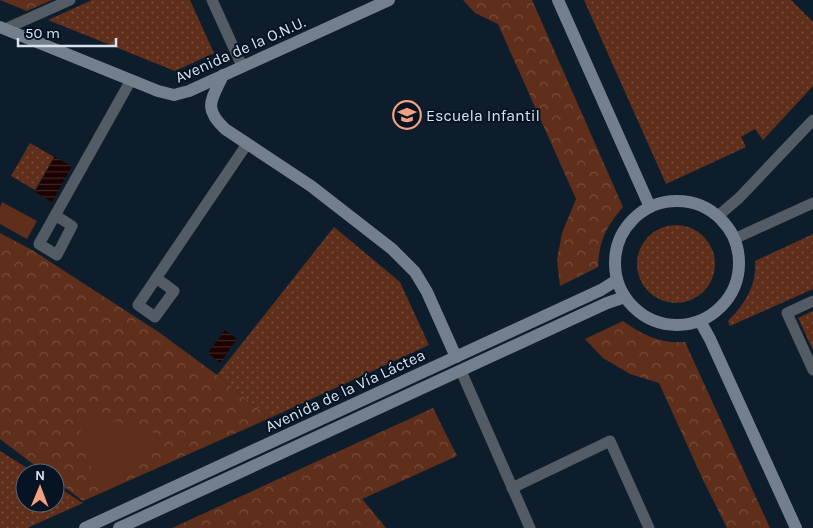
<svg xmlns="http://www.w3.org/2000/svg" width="813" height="528" viewBox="0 0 813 528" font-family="Karla,sans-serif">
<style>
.grass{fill:url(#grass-dots)}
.park{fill:url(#park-crowns)}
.pitch{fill:#602f1b}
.water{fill:url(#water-rules)}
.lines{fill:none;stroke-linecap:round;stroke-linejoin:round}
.street{stroke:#535b64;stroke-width:11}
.secondary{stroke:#737f8d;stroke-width:12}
.labels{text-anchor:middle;stroke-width:4;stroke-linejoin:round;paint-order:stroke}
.street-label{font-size:16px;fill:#d8e2ed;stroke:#051322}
.poi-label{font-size:16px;fill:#d8e2ed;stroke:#051322;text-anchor:start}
</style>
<defs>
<pattern id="grass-dots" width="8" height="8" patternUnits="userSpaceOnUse" patternTransform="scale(1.25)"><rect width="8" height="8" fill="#602f1b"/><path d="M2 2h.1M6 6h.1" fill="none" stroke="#764d3c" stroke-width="1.8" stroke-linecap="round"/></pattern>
<pattern id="park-crowns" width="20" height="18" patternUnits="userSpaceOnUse" patternTransform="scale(1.25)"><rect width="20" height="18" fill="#602f1b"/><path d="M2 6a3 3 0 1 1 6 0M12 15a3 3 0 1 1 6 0" fill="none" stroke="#764d3c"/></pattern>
<pattern id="water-rules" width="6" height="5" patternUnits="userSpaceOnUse" patternTransform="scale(1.25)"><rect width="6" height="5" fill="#1c0100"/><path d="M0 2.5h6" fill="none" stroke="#3c2626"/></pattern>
</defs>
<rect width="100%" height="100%" fill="#0e1d2c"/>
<g class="grass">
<path d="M 92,0 L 190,0 L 214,53 L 175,71 L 48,20 Z"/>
<path d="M 584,0 L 791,0 L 813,22 L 813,86 L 763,140 L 755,129 L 741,137 L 746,147 L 666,184 Z"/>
<path d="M 30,143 L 54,157 L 35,190 L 11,176 Z"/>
<circle cx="676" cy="264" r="39"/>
<path d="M 334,227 L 400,282 L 429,345 L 270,418 L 217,375 Z"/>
<path d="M 813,234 L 813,289 L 730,326 L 728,321 C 745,304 757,285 755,261 Z"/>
<path d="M 813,311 L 813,350 L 798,318 Z"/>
<path d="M 0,451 L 35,473 L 25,473 L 25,503 L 55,503 L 55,485 L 83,503 L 27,528 L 0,528 Z"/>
</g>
<g class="park">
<path d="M 0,0 L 52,0 L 27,11 Z"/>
<path d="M 463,0 L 532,0 L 623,207 C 606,227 599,241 598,267 L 560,286 L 557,260 L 562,233 L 576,199 L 498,24 L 475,13 Z"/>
<path d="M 0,233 L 32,250 L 160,333 L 217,375 L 270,418 L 83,501 L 55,480 L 55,473 L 45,473 L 0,439 Z"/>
<path d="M 623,321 C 642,335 662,344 685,342 L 770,528 L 727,528 L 704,482 L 659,383 L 630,374 L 603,358 L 585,339 Z"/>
<path d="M 433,408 L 457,456 L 362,499 L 386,528 L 172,528 Z"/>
</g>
<g class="pitch">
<path d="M 2,202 L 37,221 L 27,239 L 0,224 L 0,207 Z"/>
<path d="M 98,416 L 154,433 L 159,437 C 160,447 149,454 142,461 C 136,467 114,483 105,482 C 93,480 76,435 82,425 C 86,418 91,417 98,416 Z"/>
</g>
<g class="water">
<path d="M 55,157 L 72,166 L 52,202 L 35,192 Z"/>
<path d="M 225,330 L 237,339 L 220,363 L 208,353 Z"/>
</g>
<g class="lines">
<g class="street">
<path d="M 212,0 L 242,66"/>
<path d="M 5,29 L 70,0"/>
<path d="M 55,215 L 72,226 L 57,255 L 39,244 L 131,80"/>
<path d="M 718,216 L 739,198 L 813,120"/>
<path d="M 734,239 L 813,203"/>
<path d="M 156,278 L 174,291 L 155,317 L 138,305 L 247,144"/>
<path d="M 813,301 L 787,313 L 813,370"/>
<path d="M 461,371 L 530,528"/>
<path d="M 512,488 L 610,441 L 649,528"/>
</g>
<g class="secondary">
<path d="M 558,0 L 650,207"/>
<path d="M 0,27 L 158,91 L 174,95 L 189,91 L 389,0"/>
<path d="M 223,75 C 212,100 202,107 225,129 L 311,186 L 392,249 L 415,272 L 427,292 L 456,357"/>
<circle cx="677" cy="263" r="62"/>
<path d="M 700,321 L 710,339 L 796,528"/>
<path d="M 85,528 L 601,290 L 617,280"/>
<path d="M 119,528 L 607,303 L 625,297"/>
</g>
</g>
<defs>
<symbol id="school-ring" viewBox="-11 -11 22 22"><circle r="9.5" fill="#051322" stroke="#f2a080" stroke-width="1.5"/><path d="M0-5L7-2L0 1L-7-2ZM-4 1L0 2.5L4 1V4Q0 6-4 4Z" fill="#f2a080"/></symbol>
</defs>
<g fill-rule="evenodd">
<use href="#school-ring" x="391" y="99" width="32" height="32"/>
</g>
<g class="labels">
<g class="street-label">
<text transform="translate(240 49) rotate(-24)" y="6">Avenida de la O.N.U.</text>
<text transform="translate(345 390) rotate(-25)" y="6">Avenida de la Vía Láctea</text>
</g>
<g class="poi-label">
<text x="426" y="121">Escuela Infantil</text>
</g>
</g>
<g transform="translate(40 488) rotate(1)"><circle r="24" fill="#051322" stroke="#596673"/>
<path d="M0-4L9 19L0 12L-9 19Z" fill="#f2a080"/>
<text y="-8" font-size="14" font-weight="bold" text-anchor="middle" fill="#d8e2ed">N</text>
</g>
<path d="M18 38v8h98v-8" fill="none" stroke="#d8e2ed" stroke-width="2.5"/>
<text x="25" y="38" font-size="15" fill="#d8e2ed" stroke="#051322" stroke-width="4" paint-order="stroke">50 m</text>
</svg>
